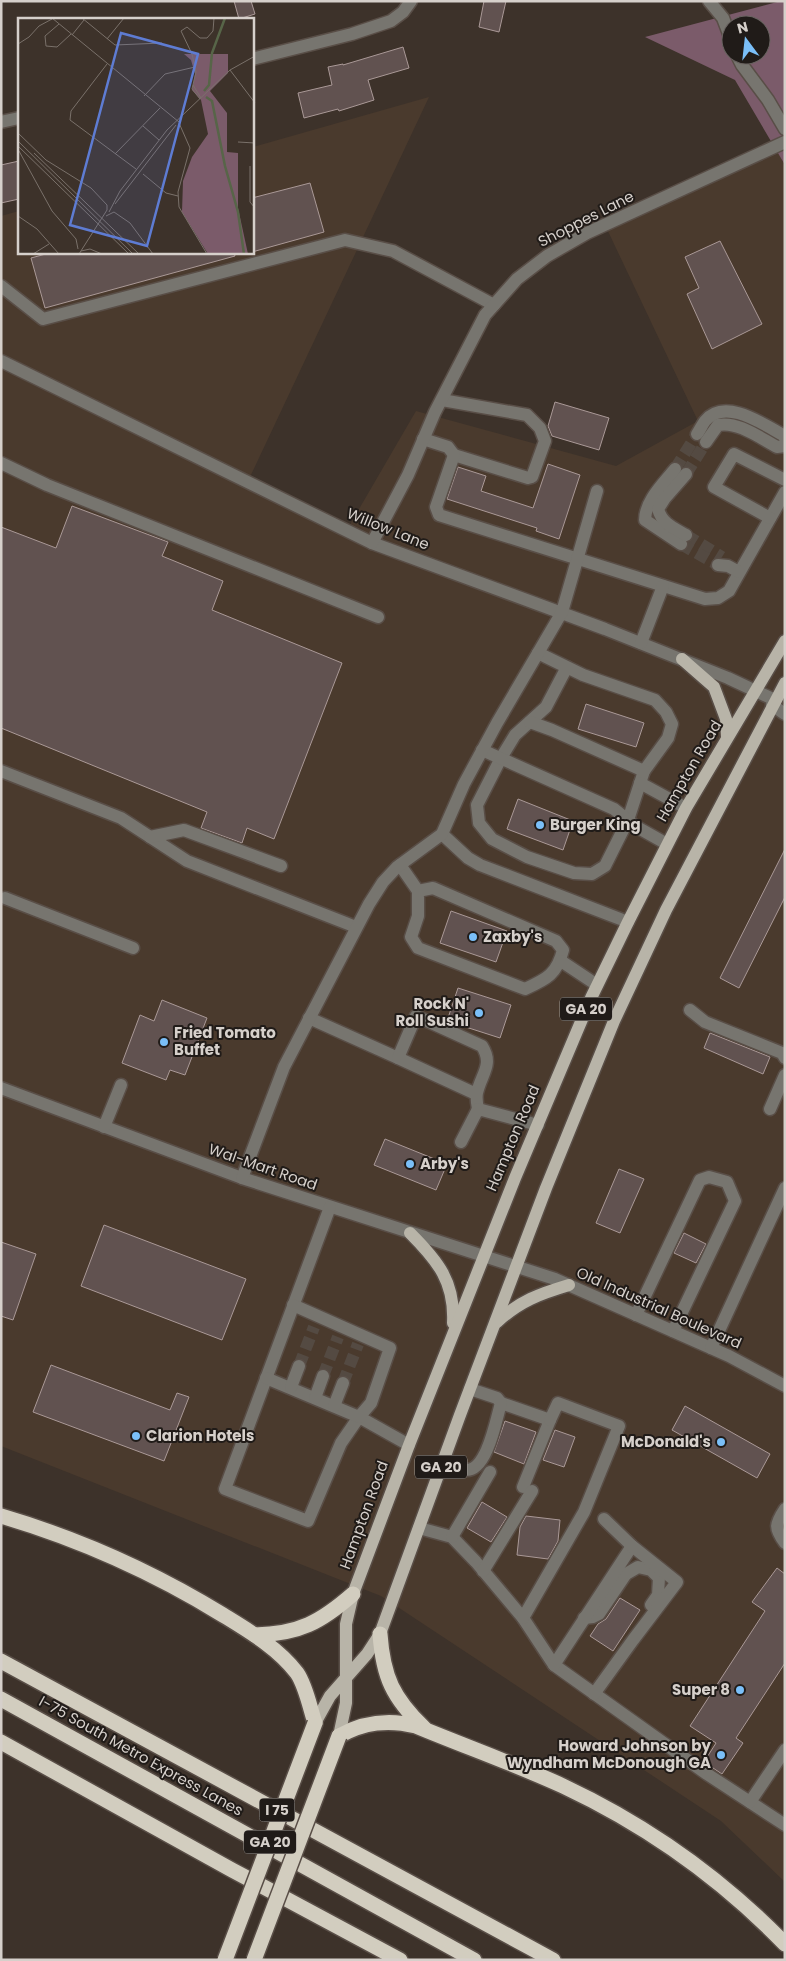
<svg xmlns="http://www.w3.org/2000/svg" width="786" height="1961" viewBox="0 0 786 1961" font-family="Poppins,sans-serif">
<style>
.built{fill:#4a3a2d}
.forest{fill:#7b5b6a;fill-rule:evenodd}
.building{fill:#615250;stroke:#aa9997}
.lines{fill:none;stroke-linecap:round;stroke-linejoin:round}
.minor-tunnel{stroke:#544a42;stroke-width:12;stroke-dasharray:12 6;stroke-linecap:butt}
.minor-casing{stroke:#594e47;stroke-width:15}
.major-casing{stroke:#594e47;stroke-width:15}
.highway-casing{stroke:#594e47;stroke-width:18}
.minor{stroke:#77756f;stroke-width:12}
.major{stroke:#b8b4a8;stroke-width:12}
.highway{stroke:#d2cdbf;stroke-width:15}
.highway-bridge-casing{stroke:#594e47;stroke-width:18;stroke-linecap:butt}
.highway-bridge{stroke:#d2cdbf;stroke-width:15}
.poi-dot{fill:#7abff8;stroke:#201b18;stroke-width:2}
.labels{text-anchor:middle;stroke-width:4;stroke-linejoin:round;paint-order:stroke}
.shield{fill:#201b18;stroke:#9f9a95;stroke-width:1}
.shield-label{font-size:14px;font-weight:bold;fill:#d6d0cb}
.street-label{font-size:15px;fill:#d6d0cb;stroke:#201b18}
.poi-label{font-size:15px;font-weight:bold;fill:#d6d0cb;stroke:#201b18;text-anchor:start}
.inset-river{fill:none;stroke:#576548;stroke-width:2.5}
.inset-road{fill:none;stroke:#7a716a;stroke-width:1}
.view{fill:#5e7cd3;fill-opacity:0.15;stroke:#5e7cd3;stroke-width:2.5}
.inset-edge{fill:none;stroke:#d6d0cb;stroke-width:2.5}
</style>
<rect width="100%" height="100%" fill="#3d322a"/>
<path class="built" d="M 429,97 L 249,479 L 348,528 L 416,411 L 616,466 L 698,421 L 606,227 L 776,149 L 785,165 L 785,1882 L 721,1821 L 381,1596 L 1,1446 L 1,216 L 19,211 L 19,252 L 252,252 L 253,147 Z"/>
<path class="forest" d="M 781,1 L 785,1 L 785,165 L 735,80 L 645,37 ZM 731,25 L 761,25 L 761,55 L 731,55 Z"/>
<g class="building">
<path d="M 234,1 L 251,1 L 255,14 L 239,19 Z"/>
<path d="M 484,1 L 506,1 L 499,32 L 479,27 Z"/>
<path d="M 403,47 L 409,68 L 368,80 L 374,100 L 339,111 L 338,109 L 304,118 L 298,93 L 332,85 L 328,67 L 343,64 L 343,65 Z"/>
<path d="M 19,161 L 19,199 L 1,203 L 1,165 Z"/>
<path d="M 310,183 L 324,232 L 252,252 L 252,198 Z"/>
<path d="M 720,241 L 762,324 L 712,349 L 687,294 L 699,288 L 685,257 Z"/>
<path d="M 53,252 L 234,252 L 235,256 L 45,308 L 31,258 Z"/>
<path d="M 555,402 L 609,418 L 599,450 L 552,436 L 548,426 Z"/>
<path d="M 548,464 L 580,475 L 559,539 L 536,531 L 537,528 L 447,499 L 458,467 L 486,476 L 481,491 L 533,508 Z"/>
<path d="M 72,506 L 168,542 L 162,556 L 223,581 L 212,610 L 342,663 L 274,839 L 247,828 L 242,843 L 201,828 L 207,812 L 1,728 L 1,527 L 56,548 Z"/>
<path d="M 586,704 L 644,723 L 636,747 L 578,729 Z"/>
<path d="M 518,799 L 573,821 L 563,850 L 507,829 Z"/>
<path d="M 785,849 L 785,897 L 739,988 L 720,978 Z"/>
<path d="M 451,911 L 507,931 L 496,962 L 440,943 Z"/>
<path d="M 458,988 L 511,1005 L 500,1038 L 447,1021 Z"/>
<path d="M 162,1000 L 207,1018 L 185,1075 L 170,1070 L 166,1080 L 122,1063 L 140,1015 L 154,1021 Z"/>
<path d="M 710,1033 L 770,1057 L 763,1074 L 704,1048 Z"/>
<path d="M 385,1139 L 447,1164 L 436,1190 L 374,1165 Z"/>
<path d="M 619,1169 L 644,1179 L 620,1233 L 596,1223 Z"/>
<path d="M 104,1225 L 246,1279 L 222,1340 L 81,1286 Z"/>
<path d="M 684,1233 L 706,1244 L 696,1263 L 674,1253 Z"/>
<path d="M 1,1242 L 36,1254 L 13,1320 L 1,1316 Z"/>
<path d="M 51,1365 L 170,1410 L 177,1393 L 189,1397 L 164,1461 L 33,1412 Z"/>
<path d="M 685,1406 L 770,1454 L 757,1478 L 672,1430 Z"/>
<path d="M 505,1421 L 536,1432 L 524,1464 L 494,1452 Z"/>
<path d="M 555,1430 L 575,1437 L 564,1467 L 543,1460 Z"/>
<path d="M 482,1502 L 507,1517 L 491,1542 L 467,1528 Z"/>
<path d="M 526,1516 L 560,1520 L 558,1541 L 548,1559 L 517,1555 L 520,1527 Z"/>
<path d="M 777,1568 L 785,1574 L 785,1663 L 736,1738 L 743,1743 L 722,1774 L 704,1762 L 716,1743 L 690,1726 L 765,1611 L 752,1602 Z"/>
<path d="M 620,1598 L 640,1610 L 613,1651 L 590,1636 L 598,1624 L 606,1619 Z"/>
</g>
<g class="lines">
<g class="minor-tunnel">
<path d="M 675,469 L 697,434"/>
<path d="M 686,474 L 706,442"/>
<path d="M 686,535 L 722,557"/>
<path d="M 681,544 L 718,565"/>
<path d="M 299,1366 L 314,1327"/>
<path d="M 323,1376 L 338,1337"/>
<path d="M 343,1383 L 358,1344"/>
</g>
<defs>
<g id="minor">
<path d="M 709,1 L 723,18 L 731,39"/>
<path d="M 737,55 L 742,65 L 768,100 L 785,129"/>
<path d="M 252,59 L 352,34 L 391,21 L 403,12 L 411,1"/>
<path d="M 1,122 L 19,118"/>
<path d="M 1,286 L 43,319 L 345,240 L 393,251 L 494,305"/>
<path d="M 1,361 L 372,543 L 605,629 L 728,678 L 775,700"/>
<path d="M 442,400 L 527,415 L 540,428 L 545,441 L 532,477 L 528,478 L 454,455"/>
<path d="M 697,434 C 700,430 702,425 705,421 C 725,397 763,424 783,435 L 785,438"/>
<path d="M 423,439 L 448,447 L 454,455 L 436,507 L 439,515 L 705,599 L 718,598 L 729,591 L 785,492"/>
<path d="M 706,442 L 718,425 C 738,421 760,438 777,447 L 785,446"/>
<path d="M 1,463 L 47,485 L 378,617"/>
<path d="M 675,469 C 663,484 645,501 645,520 L 681,544"/>
<path d="M 686,474 L 665,498 L 658,509 C 662,524 674,528 686,535"/>
<path d="M 770,518 L 714,487 L 734,454 L 785,480"/>
<path d="M 372,543 L 408,475 L 435,412 L 485,315 L 517,279 L 547,256 L 587,233 L 785,142"/>
<path d="M 718,565 L 728,566 L 739,572"/>
<path d="M 641,643 L 663,586"/>
<path d="M 538,653 L 583,675 L 655,700 L 666,712 L 672,724 L 668,738 L 644,771 L 628,820 L 605,866 L 592,874 L 574,873 L 527,857 L 492,839 L 479,823 L 477,805 L 501,758 L 515,735 L 546,707 L 567,667"/>
<path d="M 772,705 L 785,714"/>
<path d="M 530,722 L 552,730 L 644,771"/>
<path d="M 482,750 L 614,809 L 635,826 L 667,844"/>
<path d="M 1,771 L 121,818 L 187,861 L 356,927"/>
<path d="M 640,783 L 686,808"/>
<path d="M 442,834 L 468,858 L 480,865 L 628,922"/>
<path d="M 150,837 L 184,830 L 281,866"/>
<path d="M 400,865 L 418,891 L 418,916 L 411,937 L 418,948 L 525,989 C 547,979 557,974 563,950 L 556,941 L 433,888 L 418,891"/>
<path d="M 5,898 L 133,948"/>
<path d="M 561,961 L 597,985"/>
<path d="M 690,1010 L 705,1022 L 782,1053 L 785,1058"/>
<path d="M 309,1018 L 398,1058"/>
<path d="M 1,1088 L 242,1178 L 555,1279 L 729,1356 L 785,1386"/>
<path d="M 476,1094 L 398,1058 L 416,1016 L 482,1046 C 494,1065 481,1074 477,1093 C 476,1098 477,1104 478,1109"/>
<path d="M 770,1109 L 785,1075"/>
<path d="M 104,1127 L 121,1085"/>
<path d="M 461,1142 L 478,1109 L 538,1125"/>
<path d="M 242,1178 L 284,1067 L 369,904 L 383,882 L 397,867 L 442,834 L 464,784 L 497,723 L 562,612 L 597,491"/>
<path d="M 330,1207 L 225,1489 L 308,1521 L 341,1443 L 359,1417 L 409,1445"/>
<path d="M 636,1315 L 700,1180 L 709,1177 L 727,1182 L 735,1201 L 673,1331"/>
<path d="M 711,1348 L 785,1188"/>
<path d="M 266,1378 L 359,1417 L 371,1403 L 390,1348 L 293,1305"/>
<path d="M 291,1387 L 299,1366"/>
<path d="M 315,1398 L 323,1376"/>
<path d="M 501,1403 L 550,1420 L 523,1487"/>
<path d="M 334,1406 L 343,1383"/>
<path d="M 442,1464 C 450,1466 458,1470 466,1470 C 487,1471 496,1420 501,1403 L 497,1398 L 470,1389"/>
<path d="M 785,1509 C 775,1524 774,1528 785,1543"/>
<path d="M 419,1528 L 452,1537 L 476,1562 L 523,1618 L 554,1665 L 707,1774 L 785,1825"/>
<path d="M 452,1537 L 490,1472"/>
<path d="M 483,1571 L 532,1491"/>
<path d="M 523,1618 L 584,1512 L 619,1426 L 558,1403 L 550,1420"/>
<path d="M 584,1618 L 593,1617 L 599,1614 L 626,1574 L 638,1567 L 651,1570 L 659,1578 L 658,1595 L 651,1605"/>
<path d="M 554,1665 L 632,1546"/>
<path d="M 594,1694 L 633,1640 L 677,1582 L 632,1546 L 604,1519"/>
<path d="M 750,1802 L 785,1750"/>
</g>
<g id="major">
<path d="M 682,659 L 714,687 L 726,719 L 727,737"/>
<path d="M 410,1233 C 438,1261 455,1282 453,1323"/>
<path d="M 497,1322 C 520,1301 539,1294 569,1285"/>
<path d="M 315,1723 L 330,1696 L 367,1654 L 380,1634 L 460,1415 L 546,1188 L 614,1021 L 666,910 L 785,683"/>
<path d="M 339,1736 L 346,1703 L 346,1624 L 353,1594 L 409,1445 L 515,1178 L 591,998 L 628,922 L 686,808 L 785,641"/>
</g>
<g id="highway">
<path d="M 1,1516 C 79,1539 153,1572 223,1615 C 249,1631 278,1648 297,1673 C 306,1686 310,1708 315,1723"/>
<path d="M 380,1634 C 383,1677 393,1698 424,1728"/>
<path d="M 255,1635 C 299,1634 321,1622 353,1594"/>
<path d="M 1,1661 L 553,1960"/>
<path d="M 1,1699 L 474,1960"/>
<path d="M 339,1736 C 364,1722 388,1719 416,1726 C 464,1746 515,1764 563,1786 C 646,1825 721,1878 785,1944"/>
<path d="M 1,1742 L 232,1870 L 400,1960"/>
</g>
</defs>
<use href="#minor" class="minor-casing"/>
<use href="#major" class="major-casing"/>
<use href="#highway" class="highway-casing"/>
<use href="#minor" class="minor"/>
<use href="#major" class="major"/>
<use href="#highway" class="highway"/>
<defs>
<g id="highway-bridge">
<path d="M 225,1960 L 315,1723"/>
<path d="M 254,1960 L 339,1736"/>
</g>
</defs>
<use href="#highway-bridge" class="highway-bridge-casing"/>
<use href="#highway-bridge" class="highway-bridge"/>
</g>
<g class="poi-dot">
<circle cx="540" cy="825" r="5"/>
<circle cx="473" cy="937" r="5"/>
<circle cx="479" cy="1013" r="5"/>
<circle cx="164" cy="1042" r="5"/>
<circle cx="410" cy="1164" r="5"/>
<circle cx="136" cy="1436" r="5"/>
<circle cx="721" cy="1442" r="5"/>
<circle cx="740" cy="1690" r="5"/>
<circle cx="721" cy="1755" r="5"/>
</g>
<g class="labels">
<g class="shield">
<rect x="560" y="997.5" width="52" height="23" rx="4"/>
<rect x="415" y="1455.5" width="52" height="23" rx="4"/>
<rect x="259.5" y="1798.5" width="35" height="23" rx="4"/>
<rect x="244" y="1830.5" width="52" height="23" rx="4"/>
</g>
<g class="shield-label">
<text x="586" y="1014">GA 20</text>
<text x="441" y="1472">GA 20</text>
<text x="277" y="1815">I 75</text>
<text x="270" y="1847">GA 20</text>
</g>
<g class="street-label">
<text transform="translate(586 219) rotate(-27)" y="5">Shoppes Lane</text>
<text transform="translate(388 529) rotate(22)" y="5">Willow Lane</text>
<text transform="translate(689 771) rotate(-60)" y="5">Hampton Road</text>
<text transform="translate(513 1138) rotate(-67)" y="5">Hampton Road</text>
<text transform="translate(263 1167) rotate(19)" y="5">Wal-Mart Road</text>
<text transform="translate(659 1308) rotate(24)" y="5">Old Industrial Boulevard</text>
<text transform="translate(364 1515) rotate(-70)" y="5">Hampton Road</text>
<text transform="translate(141 1756) rotate(29)" y="5">I-75 South Metro Express Lanes</text>
</g>
<g class="poi-label">
<text x="550" y="830">Burger King</text>
<text x="483" y="942">Zaxby's</text>
<text x="469" y="1009" text-anchor="end">Rock N'<tspan x="469" dy="17">Roll Sushi</tspan></text>
<text x="174" y="1038">Fried Tomato<tspan x="174" dy="17">Buffet</tspan></text>
<text x="420" y="1169">Arby's</text>
<text x="146" y="1441">Clarion Hotels</text>
<text x="711" y="1447" text-anchor="end">McDonald's</text>
<text x="730" y="1695" text-anchor="end">Super 8</text>
<text x="711" y="1751" text-anchor="end">Howard Johnson by<tspan x="711" dy="17">Wyndham McDonough GA</tspan></text>
</g>
</g>
<g transform="translate(18 18)">
<rect width="236" height="236" fill="#3d322a"/>
<path d="M 166,36 L 210,36 L 210,55 L 192,73 L 209,95 L 209,134 L 220,135 L 220,190 L 230,236 L 190,236 L 164,194 L 165,163 L 174,139 L 190,116 L 183,82 L 174,72 L 177,56 L 173,42 Z" fill="#7b5b6a"/>
<path class="inset-river" d="M 186,73 L 191,67 L 194,35 L 207,0M 188,79 L 194,83 L 207,148 L 220,194 L 226,236"/>
<path class="inset-road" d="M 34,0 L 161,104M 64,0 L 97,27 L 144,25M 41,6 L 27,18 L 28,28 L 39,29 L 53,16M 54,17 L 66,2M 89,21 L 106,0M 0,26 L 11,19 L 21,8 L 34,1M 89,46 L 53,93 L 52,102 L 118,151M 212,52 L 237,85M 175,67 L 183,80M 126,78 L 147,56 L 177,49M 182,81 L 174,71 L 178,54 L 174,36 L 163,13 L 169,9 L 182,20 L 189,20 L 195,13 L 196,0M 161,105 L 172,130 L 160,174 L 161,189 L 189,236M 125,108 L 141,122M 0,115 L 28,142 L 73,170 L 89,187 L 89,192 L 61,236M 0,123 L 115,236M 220,124 L 237,125M 0,128 L 111,236M 1,133 L 34,193 L 58,221 L 60,231M 16,135 L 121,236M 97,136 L 142,90M 232,148 L 232,184 L 237,190M 125,156 L 148,175 L 160,178M 97,186 L 158,107M 91,194 L 102,173 L 149,112 L 212,52 L 237,38M 0,198 L 19,211 L 41,236M 88,198 L 96,194 L 112,205 L 135,236M 63,233 L 72,231 L 84,236M 15,236 L 31,226"/>
<path class="view" d="M 103,15 L 180,36 L 129,228 L 52,207 Z"/>
<rect width="236" height="236" class="inset-edge"/>
</g>
<rect width="786" height="1961" fill="none" stroke="#d6d0cb" stroke-width="5"/>
<g transform="translate(746 40) rotate(345)"><circle r="24" fill="#201b18" stroke="#696360"/>
<path d="M0-4L9 19L0 12L-9 19Z" fill="#7abff8"/>
<text y="-8" font-size="14" font-weight="bold" text-anchor="middle" fill="#d6d0cb">N</text>
</g>
</svg>
